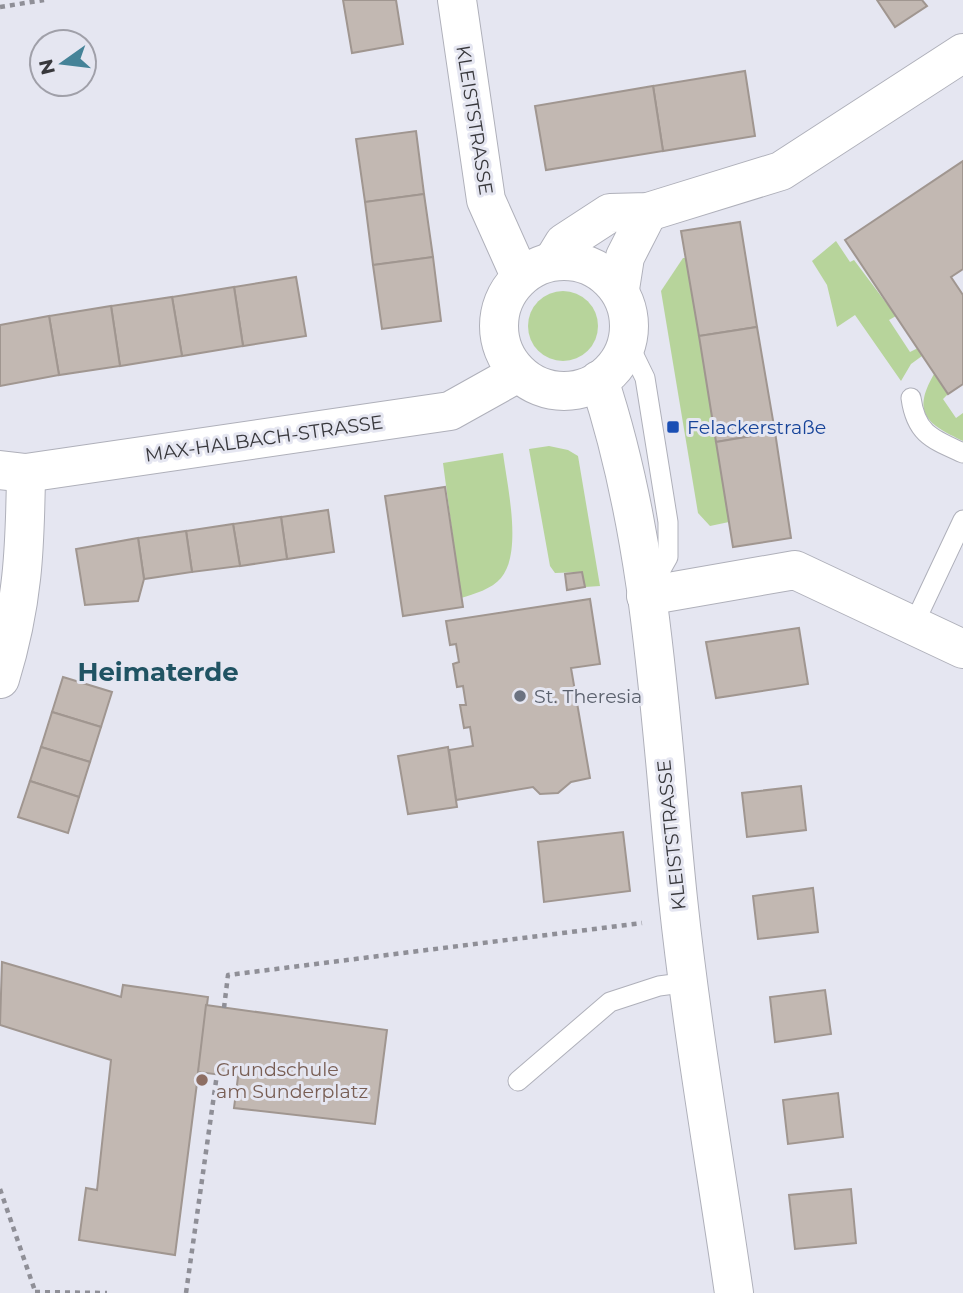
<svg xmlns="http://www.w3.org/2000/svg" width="963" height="1293" viewBox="0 0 963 1293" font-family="Montserrat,sans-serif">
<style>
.green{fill:#b7d49b}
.building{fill:#c2b8b2;stroke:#a09690;stroke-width:2}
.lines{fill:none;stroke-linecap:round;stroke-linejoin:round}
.lane-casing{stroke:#afb0ba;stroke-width:21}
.street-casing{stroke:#afb0ba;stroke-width:40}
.path{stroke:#8f8f97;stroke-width:4.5;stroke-dasharray:5 5;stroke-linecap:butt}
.lane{stroke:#fff;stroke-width:19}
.street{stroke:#fff;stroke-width:38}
.transit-dot{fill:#1a4fb4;stroke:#e5e6f1;stroke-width:2.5}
.worship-dot{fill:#6b7280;stroke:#e5e6f1;stroke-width:2.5}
.education-dot{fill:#8d6e63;stroke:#e5e6f1;stroke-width:2.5}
.labels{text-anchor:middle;stroke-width:6;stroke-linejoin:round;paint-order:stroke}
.street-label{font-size:19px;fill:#38383c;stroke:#e5e6f1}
.transit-label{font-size:19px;fill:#164399;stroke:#e5e6f1;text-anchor:start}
.worship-label{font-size:19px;fill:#5b616d;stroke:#e5e6f1;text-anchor:start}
.education-label{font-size:19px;fill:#785e54;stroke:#e5e6f1;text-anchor:start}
.district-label{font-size:26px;font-weight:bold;fill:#205363;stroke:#e5e6f1}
</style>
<rect width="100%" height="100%" fill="#e5e6f1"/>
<g class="green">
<path d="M 836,241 L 850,262 L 854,260 L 896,316 L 889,320 L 910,352 L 918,348 L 922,356 L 911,364 L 901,381 L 855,315 L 837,327 L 827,285 L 812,261 Z"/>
<path d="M 683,258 L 686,258 L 729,522 L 710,526 L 698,513 L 661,291 Z"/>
<circle cx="563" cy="326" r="35"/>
<path d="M 934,374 L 948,394 L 943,399 L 956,418 L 963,413 L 963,441 C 928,424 911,414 934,374 Z"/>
<path d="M 549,446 L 568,450 L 578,456 L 600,586 L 585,587 L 582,572 L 555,573 L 550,566 L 529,449 Z"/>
<path d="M 503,453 C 507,485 523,552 501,578 C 492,589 474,594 461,598 L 443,463 Z"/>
</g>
<g class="building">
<path d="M 343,0 L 396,0 L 403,44 L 352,53 Z"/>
<path d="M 877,0 L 922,0 L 927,6 L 895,27 Z"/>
<path d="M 745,71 L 755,136 L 663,151 L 653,86 Z"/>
<path d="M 653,86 L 663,151 L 546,170 L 535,106 Z"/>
<path d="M 416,131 L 424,194 L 365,202 L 356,139 Z"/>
<path d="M 963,161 L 963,269 L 951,277 L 963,295 L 963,384 L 948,394 L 845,240 Z"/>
<path d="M 424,194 L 433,257 L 373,265 L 365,202 Z"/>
<path d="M 740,222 L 757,327 L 699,336 L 681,231 Z"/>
<path d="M 433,257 L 441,321 L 382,329 L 373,265 Z"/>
<path d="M 296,277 L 306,336 L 243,346 L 234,287 Z"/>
<path d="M 234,287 L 243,346 L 182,356 L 172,297 Z"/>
<path d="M 172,297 L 182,356 L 120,366 L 111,306 Z"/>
<path d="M 111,306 L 120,366 L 59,375 L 49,316 Z"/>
<path d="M 49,316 L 59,375 L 0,386 L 0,325 Z"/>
<path d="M 757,327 L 775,432 L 716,442 L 699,336 Z"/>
<path d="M 775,432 L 791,538 L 733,547 L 716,442 Z"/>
<path d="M 445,487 L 463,607 L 403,616 L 385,496 Z"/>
<path d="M 328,510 L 334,552 L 287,559 L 281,517 Z"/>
<path d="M 281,517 L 287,559 L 240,566 L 233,524 Z"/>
<path d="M 233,524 L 240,566 L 192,572 L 186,531 Z"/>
<path d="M 186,531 L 192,572 L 144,579 L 138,538 Z"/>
<path d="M 138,538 L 144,579 L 138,601 L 85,605 L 76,549 Z"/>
<path d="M 582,572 L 585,587 L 567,590 L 565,574 Z"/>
<path d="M 590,599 L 600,664 L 571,668 L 590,778 L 571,782 L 558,793 L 540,794 L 533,787 L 456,800 L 449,750 L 473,746 L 470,727 L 464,728 L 460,705 L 466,705 L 463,686 L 457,687 L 453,664 L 459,662 L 456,644 L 450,645 L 446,621 Z"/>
<path d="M 799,628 L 808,684 L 716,698 L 706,642 Z"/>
<path d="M 63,677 L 112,692 L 101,727 L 52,712 Z"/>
<path d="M 52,712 L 101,727 L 90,762 L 41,747 Z"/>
<path d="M 41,747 L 90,762 L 79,797 L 30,781 Z"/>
<path d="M 448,747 L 457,807 L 408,814 L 398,756 Z"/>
<path d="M 30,781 L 79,797 L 68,833 L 18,817 Z"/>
<path d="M 801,786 L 806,830 L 747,837 L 742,793 Z"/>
<path d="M 623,832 L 630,891 L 544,902 L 538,842 Z"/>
<path d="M 813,888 L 818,932 L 758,939 L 753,896 Z"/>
<path d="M 2,962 L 121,997 L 123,985 L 208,997 L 175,1255 L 79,1240 L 86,1188 L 97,1190 L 111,1060 L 0,1025 Z"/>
<path d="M 825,990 L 831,1034 L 775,1042 L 770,997 Z"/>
<path d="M 206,1005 L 387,1030 L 375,1124 L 234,1108 L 238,1077 L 198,1072 Z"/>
<path d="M 838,1093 L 843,1137 L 788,1144 L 783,1100 Z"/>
<path d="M 851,1189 L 856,1243 L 795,1249 L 789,1195 Z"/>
</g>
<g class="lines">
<defs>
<g id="lane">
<path d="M 628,343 L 645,378 L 668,522 L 668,557 L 650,589"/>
<path d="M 911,398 C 916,434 932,439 963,453"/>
<path d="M 913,626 L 963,520"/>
<path d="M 518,1081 L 610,1002 L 659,986 L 689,982"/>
</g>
<g id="street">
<path d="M 457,0 L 486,200 L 520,276"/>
<circle cx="564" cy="326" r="65"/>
<path d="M 553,261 L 564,243 L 610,213 L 648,212 L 781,171 L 963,53"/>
<path d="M 620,289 L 625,257 L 648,212"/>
<path d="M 599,380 C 654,546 660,726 678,899 C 692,1031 715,1162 734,1293"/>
<path d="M 0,470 L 26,473 L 450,411 L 518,373"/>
<path d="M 646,596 L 795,570 L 963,649"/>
<path d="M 0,679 C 23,604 25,550 26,473"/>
</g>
</defs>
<use href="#lane" class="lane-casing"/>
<use href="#street" class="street-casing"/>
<g class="path">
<path d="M 0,7 L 44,0"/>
<path d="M 224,1008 L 228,975 L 642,923"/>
<path d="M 0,1189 L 35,1291"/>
<path d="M 35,1292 L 107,1293"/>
<path d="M 186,1293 L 217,1074"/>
</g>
<use href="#lane" class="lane"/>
<use href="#street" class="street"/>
</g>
<rect class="transit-dot" x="666" y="420" width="14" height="14" rx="3.5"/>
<circle class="worship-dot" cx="520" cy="696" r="7"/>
<circle class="education-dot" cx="202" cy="1080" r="7"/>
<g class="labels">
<g class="street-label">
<text transform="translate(475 120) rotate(81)" y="7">KLEISTSTRASSE</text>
<text transform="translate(264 438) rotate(-8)" y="7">MAX-HALBACH-STRASSE</text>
<text transform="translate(671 835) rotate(-96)" y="7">KLEISTSTRASSE</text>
</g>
<g class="transit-label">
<text x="687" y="434">Felackerstraße</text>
</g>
<g class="worship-label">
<text x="534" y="703">St. Theresia</text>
</g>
<g class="education-label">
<text x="216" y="1076">Grundschule<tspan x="216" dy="22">am Sunderplatz</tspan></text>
</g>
<g class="district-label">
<text x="158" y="681">Heimaterde</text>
</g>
</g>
<g transform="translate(63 63) rotate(256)"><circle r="33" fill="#e5e6f1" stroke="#a0a0a9" stroke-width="2"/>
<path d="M0-5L12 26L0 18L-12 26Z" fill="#458398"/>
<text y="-10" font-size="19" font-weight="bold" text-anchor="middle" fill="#38383c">N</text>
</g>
</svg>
